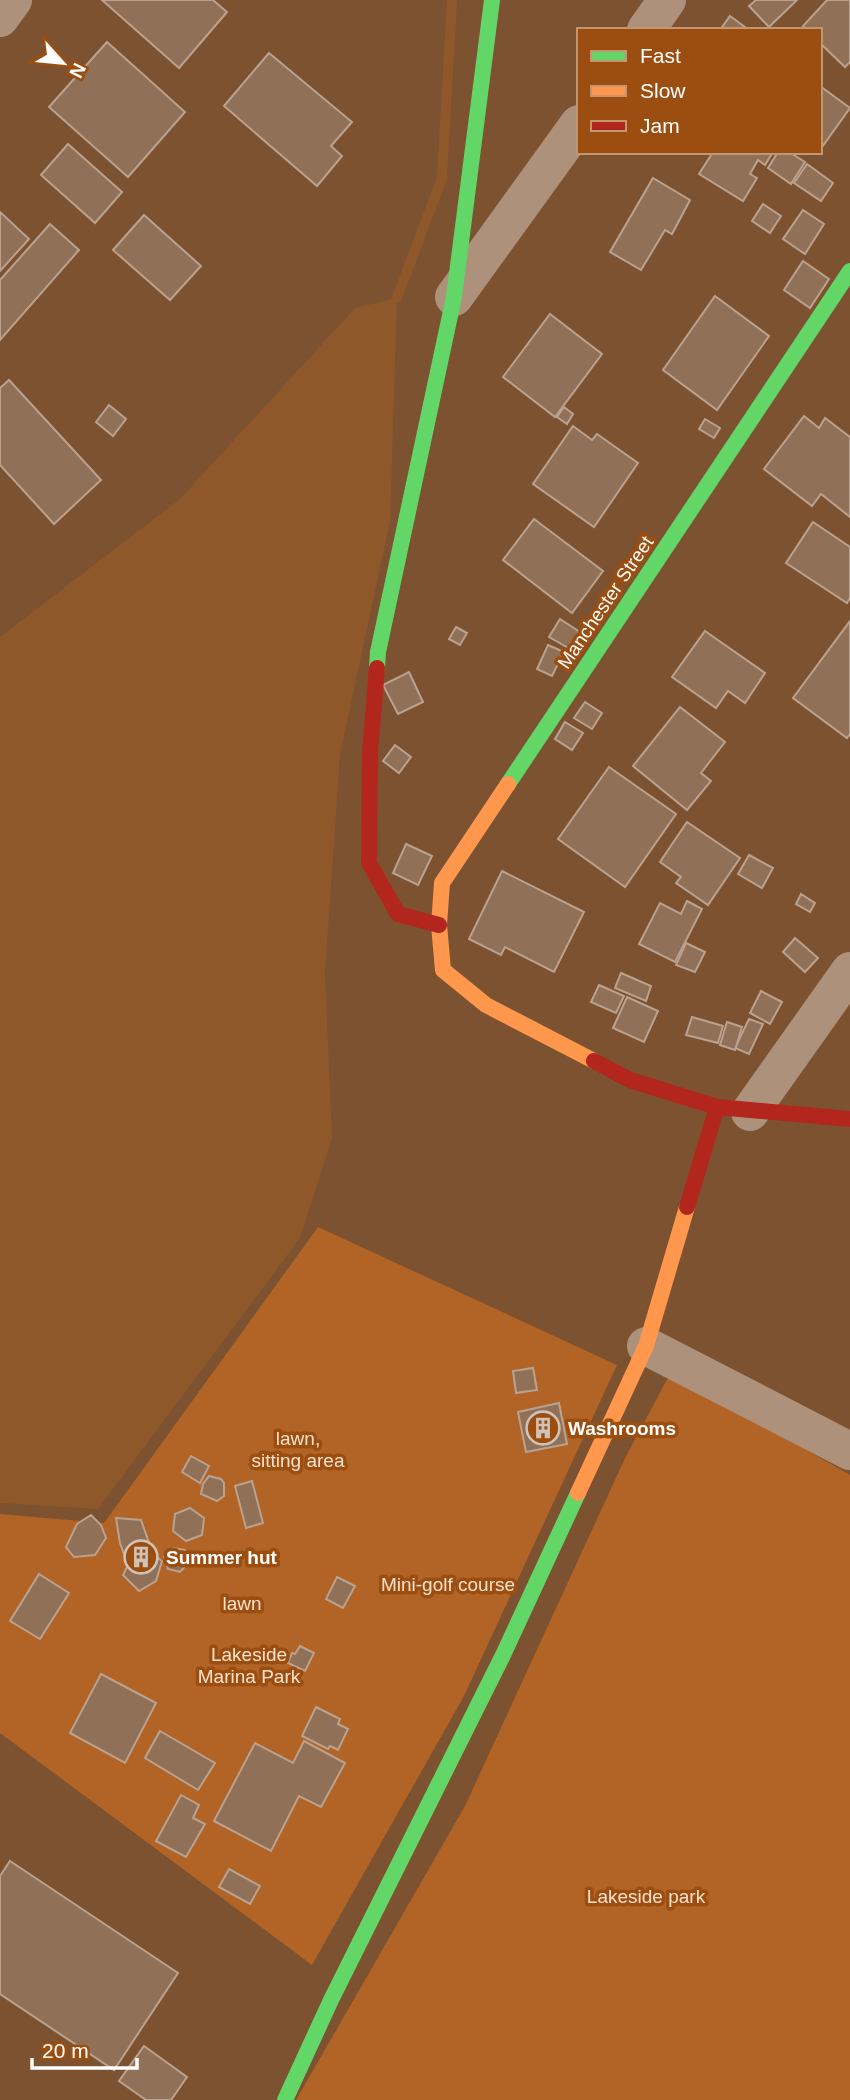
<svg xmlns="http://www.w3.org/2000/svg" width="850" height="2100" viewBox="0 0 850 2100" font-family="Arial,sans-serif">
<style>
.green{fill:#b26326}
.water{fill:#8f582b}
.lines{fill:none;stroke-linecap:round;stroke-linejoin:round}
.stream{stroke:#8f582b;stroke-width:10}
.building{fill:#907057;stroke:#bba28f;stroke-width:2}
.street{stroke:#ad917b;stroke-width:38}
.fast{stroke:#63d668;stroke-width:16}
.slow{stroke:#ff974d;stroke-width:16}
.jam{stroke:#b3261e;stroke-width:16}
.labels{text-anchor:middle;stroke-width:7;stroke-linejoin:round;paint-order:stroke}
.street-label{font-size:19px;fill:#fff;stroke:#9b4e10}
.poi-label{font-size:19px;font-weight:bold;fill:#fff;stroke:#9b4e10;text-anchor:start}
.park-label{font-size:19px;fill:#fee1cc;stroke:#9b4e10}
</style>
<rect width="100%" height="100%" fill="#7c5230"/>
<g class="green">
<path d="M 318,1227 L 617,1365 L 464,1696 L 312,1965 L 0,1733 L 0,1514 L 104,1523 Z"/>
<path d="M 671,1372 L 850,1475 L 850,2100 L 296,2100 L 465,1806 L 626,1456 Z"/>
</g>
<path class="water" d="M 397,298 L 390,521 L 340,754 L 325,973 L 332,1138 L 300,1238 L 98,1509 L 0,1503 L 0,637 L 180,499 L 355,308 Z"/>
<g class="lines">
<path class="stream" d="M 397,298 L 442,178 L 452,0"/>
</g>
<g class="building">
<path d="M 102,0 L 213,0 L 227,12 L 179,68 Z"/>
<path d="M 756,0 L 797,0 L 769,27 L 749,6 Z"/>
<path d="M 827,0 L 850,0 L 850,62 L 845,67 L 820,43 L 820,30 L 806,30 L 803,26 Z"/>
<path d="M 730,16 L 749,30 L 720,30 Z"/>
<path d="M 107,42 L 185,112 L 128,177 L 49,107 Z"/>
<path d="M 269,53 L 352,122 L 331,146 L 342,156 L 317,186 L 224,106 Z"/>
<path d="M 820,86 L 850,108 L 820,150 Z"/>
<path d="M 68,144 L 122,192 L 95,223 L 41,175 Z"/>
<path d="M 713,152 L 773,152 L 765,165 L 758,160 L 750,174 L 757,178 L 743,201 L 699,174 Z"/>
<path d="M 778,152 L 789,152 L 805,162 L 791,184 L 768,168 Z"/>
<path d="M 807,164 L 833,183 L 821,201 L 794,183 Z"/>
<path d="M 653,178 L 690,200 L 672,234 L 665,230 L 641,270 L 610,252 Z"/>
<path d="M 763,204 L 781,216 L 770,233 L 752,221 Z"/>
<path d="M 803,210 L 824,224 L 805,254 L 783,239 Z"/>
<path d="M 0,212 L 29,239 L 0,271 Z"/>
<path d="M 144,215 L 201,266 L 170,300 L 113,250 Z"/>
<path d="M 50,224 L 79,250 L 0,340 L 0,280 Z"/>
<path d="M 803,261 L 829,279 L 810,308 L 784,290 Z"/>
<path d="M 715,296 L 769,336 L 717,410 L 663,370 Z"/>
<path d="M 550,314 L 602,354 L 555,417 L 503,377 Z"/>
<path d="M 9,380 L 101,480 L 54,524 L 0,465 L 0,388 Z"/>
<path d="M 109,405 L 126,419 L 113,436 L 96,422 Z"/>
<path d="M 564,407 L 573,414 L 567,424 L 557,417 Z"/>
<path d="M 804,416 L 819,428 L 825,418 L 850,437 L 850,517 L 821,494 L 812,506 L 764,469 Z"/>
<path d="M 705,419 L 720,428 L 714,438 L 699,429 Z"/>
<path d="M 573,426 L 592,440 L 597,434 L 638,463 L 594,527 L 533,484 Z"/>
<path d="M 534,519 L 603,571 L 572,613 L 503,560 Z"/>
<path d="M 813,522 L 850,547 L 850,598 L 847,603 L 786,563 Z"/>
<path d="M 560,619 L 580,632 L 570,649 L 549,637 Z"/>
<path d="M 850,621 L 850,734 L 847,738 L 793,698 Z"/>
<path d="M 456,627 L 467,633 L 460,645 L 449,639 Z"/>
<path d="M 705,631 L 765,673 L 745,703 L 728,691 L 716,708 L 672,677 Z"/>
<path d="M 548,645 L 564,652 L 552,676 L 537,669 Z"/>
<path d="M 409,672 L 423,702 L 398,714 L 383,685 Z"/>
<path d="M 585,702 L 602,713 L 592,729 L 574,718 Z"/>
<path d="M 680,707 L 725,742 L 701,773 L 711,781 L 687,810 L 633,766 Z"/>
<path d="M 565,722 L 583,733 L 572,750 L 555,739 Z"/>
<path d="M 395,745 L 411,757 L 399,773 L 383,761 Z"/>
<path d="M 609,767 L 676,814 L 625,887 L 558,839 Z"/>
<path d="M 687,822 L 740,858 L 708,905 L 676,883 L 681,877 L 660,862 Z"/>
<path d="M 406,844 L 432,856 L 418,885 L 393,873 Z"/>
<path d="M 749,855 L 773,868 L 762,888 L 738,874 Z"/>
<path d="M 502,871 L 584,912 L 554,972 L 505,947 L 501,955 L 469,939 Z"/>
<path d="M 801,894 L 815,903 L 810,912 L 796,904 Z"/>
<path d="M 687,901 L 702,909 L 675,962 L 639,944 L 660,903 L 681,914 Z"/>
<path d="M 795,938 L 818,958 L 805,972 L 783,952 Z"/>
<path d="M 686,943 L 705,952 L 695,972 L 676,965 Z"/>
<path d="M 621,973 L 651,986 L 646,1001 L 615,988 Z"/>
<path d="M 599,985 L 624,996 L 616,1013 L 591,1002 Z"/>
<path d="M 761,991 L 782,1002 L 770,1024 L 750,1013 Z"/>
<path d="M 627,997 L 658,1011 L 644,1042 L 613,1028 Z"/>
<path d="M 692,1017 L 723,1026 L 718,1043 L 686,1035 Z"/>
<path d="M 749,1019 L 763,1024 L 749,1054 L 735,1048 Z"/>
<path d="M 727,1022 L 742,1027 L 735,1050 L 720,1045 Z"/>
<path d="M 533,1368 L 537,1390 L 516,1393 L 513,1371 Z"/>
<path d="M 559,1403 L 567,1444 L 526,1452 L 518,1412 Z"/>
<path d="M 191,1456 L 209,1466 L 200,1483 L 182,1472 Z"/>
<path d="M 209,1476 L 221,1479 L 224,1483 L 224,1496 L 217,1501 L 201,1494 L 203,1484 Z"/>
<path d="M 252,1481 L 263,1523 L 246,1528 L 235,1486 Z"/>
<path d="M 190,1508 L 204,1518 L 202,1535 L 186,1541 L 173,1531 L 175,1514 Z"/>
<path d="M 91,1515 L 101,1525 L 106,1538 L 95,1555 L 74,1557 L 66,1547 L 77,1524 Z"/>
<path d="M 116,1518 L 141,1520 L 153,1554 L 162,1561 L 156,1581 L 139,1591 L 123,1575 L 128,1565 L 120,1543 Z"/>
<path d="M 173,1548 L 185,1550 L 188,1563 L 180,1572 L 168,1569 L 164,1557 Z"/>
<path d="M 39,1574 L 69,1593 L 40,1639 L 10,1621 Z"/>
<path d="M 337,1577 L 355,1586 L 343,1608 L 326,1599 Z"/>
<path d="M 300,1646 L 314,1653 L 305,1671 L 288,1663 L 292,1653 L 295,1654 Z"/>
<path d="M 101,1674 L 156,1703 L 125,1763 L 70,1733 Z"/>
<path d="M 316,1707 L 340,1719 L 338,1724 L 348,1729 L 338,1750 L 330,1746 L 328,1749 L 302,1736 Z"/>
<path d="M 160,1731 L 215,1763 L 198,1790 L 145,1758 Z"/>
<path d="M 304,1741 L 345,1763 L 321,1807 L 299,1796 L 271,1851 L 214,1821 L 255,1743 L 293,1763 Z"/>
<path d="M 181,1795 L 199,1805 L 193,1818 L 205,1824 L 186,1857 L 156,1841 Z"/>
<path d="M 10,1861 L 178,1973 L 114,2070 L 0,1994 L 0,1876 Z"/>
<path d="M 229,1869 L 260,1886 L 250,1904 L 219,1887 Z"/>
<path d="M 144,2046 L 187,2077 L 171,2100 L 146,2100 L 119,2081 Z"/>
</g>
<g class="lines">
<g class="street">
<path d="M 0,18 L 13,0"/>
<path d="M 646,30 L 667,0"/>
<path d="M 454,297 L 579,124"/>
<path d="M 750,1112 L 850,971"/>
<path d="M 646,1346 L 850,1451"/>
</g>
<g class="fast">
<path d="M 377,668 L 378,652 L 454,297 L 492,0"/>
<path d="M 508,784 L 850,271"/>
<path d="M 285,2100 L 331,2000 L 504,1653 L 578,1493"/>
</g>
<g class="slow">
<path d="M 508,784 L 442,883 L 439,925 L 443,970 L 486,1005 L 594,1061"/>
<path d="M 578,1493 L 646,1346 L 687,1207"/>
</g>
<g class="jam">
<path d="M 377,668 L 370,752 L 369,863 L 398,914 L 439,925"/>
<path d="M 594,1061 L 630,1080 L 717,1107 L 850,1119"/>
<path d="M 687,1207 L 717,1107"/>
</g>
</g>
<defs>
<symbol id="building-ring" viewBox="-11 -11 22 22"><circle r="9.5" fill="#9b4e10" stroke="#d1c2b7" stroke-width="1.5"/><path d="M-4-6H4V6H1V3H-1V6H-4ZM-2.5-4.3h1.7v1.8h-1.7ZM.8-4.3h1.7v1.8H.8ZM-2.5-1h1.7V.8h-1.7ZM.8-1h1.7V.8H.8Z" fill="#d1c2b7"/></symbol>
</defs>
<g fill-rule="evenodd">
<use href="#building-ring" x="524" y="1409" width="38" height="38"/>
<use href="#building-ring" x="122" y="1538" width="38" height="38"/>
</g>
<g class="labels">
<g class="street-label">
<text transform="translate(605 602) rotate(-56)" y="7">Manchester Street</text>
</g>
<g class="poi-label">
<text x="568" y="1435">Washrooms</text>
<text x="166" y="1564">Summer hut</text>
</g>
<g class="park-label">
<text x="298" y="1445">lawn,<tspan x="298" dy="22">sitting area</tspan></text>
<text x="448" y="1591">Mini-golf course</text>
<text x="242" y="1610">lawn</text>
<text x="249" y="1661">Lakeside<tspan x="249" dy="22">Marina Park</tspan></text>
<text x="646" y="1903">Lakeside park</text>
</g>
</g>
<rect x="577" y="28" width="245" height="126" fill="#9b4e10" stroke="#c39570" stroke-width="2"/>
<rect x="591" y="51" width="35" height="10" fill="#63d668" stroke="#c39570" stroke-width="2"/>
<text x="640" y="63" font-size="21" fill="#ffffff">Fast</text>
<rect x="591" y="86" width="35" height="10" fill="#ff974d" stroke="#c39570" stroke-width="2"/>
<text x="640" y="98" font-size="21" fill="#ffffff">Slow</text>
<rect x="591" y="121" width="35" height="10" fill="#b3261e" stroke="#c39570" stroke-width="2"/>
<text x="640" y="133" font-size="21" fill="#ffffff">Jam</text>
<g transform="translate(63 63) rotate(117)" stroke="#9b4e10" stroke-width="5" paint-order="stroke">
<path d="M0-5L12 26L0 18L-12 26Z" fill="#ffffff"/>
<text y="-10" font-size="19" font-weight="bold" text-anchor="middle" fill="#ffffff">N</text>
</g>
<path d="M32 2058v10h105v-10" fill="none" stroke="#ffffff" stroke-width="3.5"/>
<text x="42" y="2058" font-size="21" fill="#ffffff" stroke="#9b4e10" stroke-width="5" paint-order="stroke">20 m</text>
</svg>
